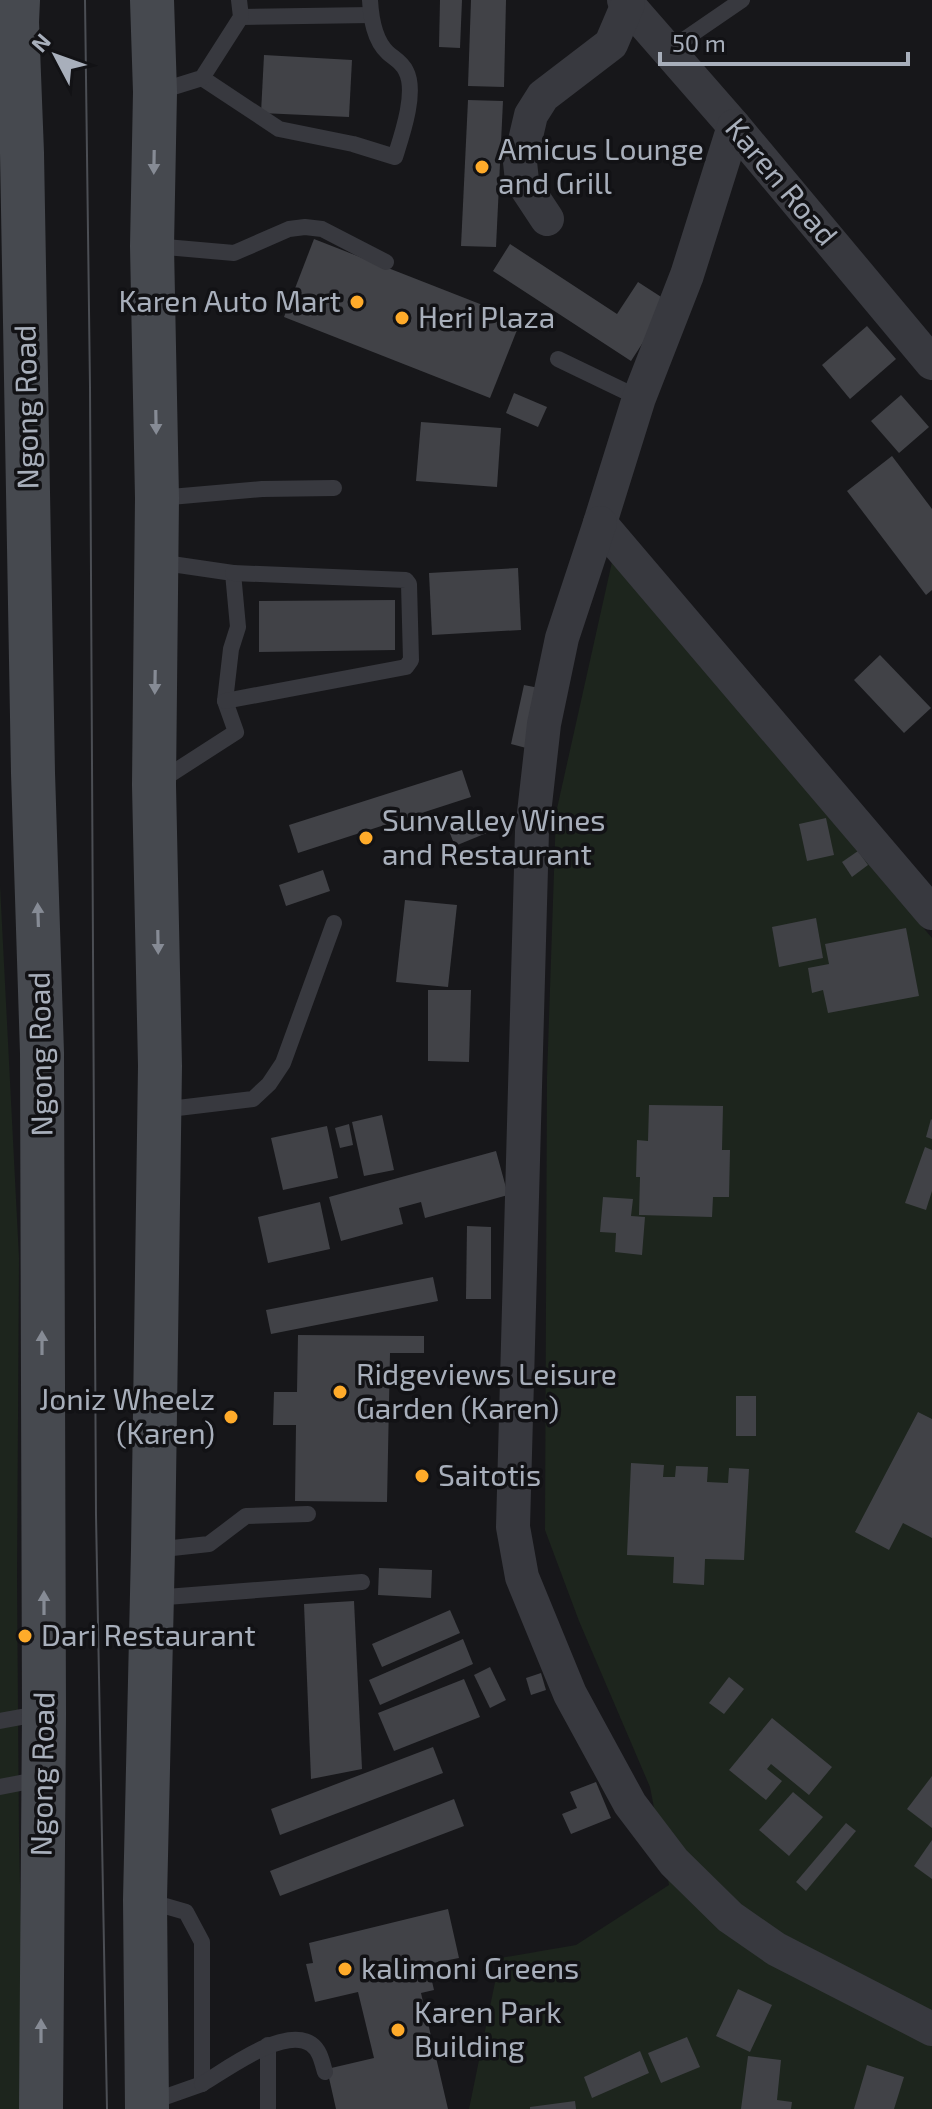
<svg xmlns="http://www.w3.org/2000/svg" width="932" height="2109" viewBox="0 0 932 2109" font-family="'Exo 2',sans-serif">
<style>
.green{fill:#1d251d}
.building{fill:#414247}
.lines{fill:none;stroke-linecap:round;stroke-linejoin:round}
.lane{stroke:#38393f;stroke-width:16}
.street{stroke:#38393f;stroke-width:34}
.secondary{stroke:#46494f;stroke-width:44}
.tram{stroke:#4b4e54;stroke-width:2}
.oneway{fill:#868b95}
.poi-dot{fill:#ffab2a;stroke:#121215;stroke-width:3}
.labels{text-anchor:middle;stroke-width:7;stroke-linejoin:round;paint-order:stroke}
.poi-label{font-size:30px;fill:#a8afbb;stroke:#121215;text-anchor:start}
.street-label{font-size:30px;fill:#a8afbb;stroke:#121215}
</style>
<rect width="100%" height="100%" fill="#17171a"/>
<g class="green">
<path d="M 612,562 L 932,938 L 932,2109 L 469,2109 L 500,1958 L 576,1945 L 669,1885 L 650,1787 L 579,1621 L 545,1530 L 547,1077 L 556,813 Z"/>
<path d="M 0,885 L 19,1258 L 17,1579 L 19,1837 L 24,2076 L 22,2109 L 0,2109 Z"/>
</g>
<g class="building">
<path d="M 440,0 L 462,0 L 460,48 L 439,47 Z"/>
<path d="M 471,0 L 506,0 L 504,87 L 468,86 Z"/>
<path d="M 264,55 L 352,60 L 349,117 L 261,113 Z"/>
<path d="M 468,100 L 503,101 L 496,247 L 461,246 Z"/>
<path d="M 314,239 L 521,320 L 490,398 L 284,317 Z"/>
<path d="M 510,244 L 617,314 L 638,282 L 669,302 L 631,361 L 493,271 Z"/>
<path d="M 867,326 L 896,359 L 850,399 L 822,365 Z"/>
<path d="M 514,393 L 547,407 L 538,427 L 506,413 Z"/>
<path d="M 901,395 L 929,427 L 899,453 L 871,421 Z"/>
<path d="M 421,422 L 501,428 L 497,487 L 416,481 Z"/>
<path d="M 892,456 L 932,509 L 932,590 L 926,595 L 847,491 Z"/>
<path d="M 518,568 L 521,630 L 432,635 L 429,573 Z"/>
<path d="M 395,600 L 395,650 L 259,652 L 259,601 Z"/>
<path d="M 880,655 L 931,708 L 904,733 L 854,680 Z"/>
<path d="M 524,685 L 544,689 L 530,749 L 511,744 Z"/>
<path d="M 462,770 L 471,797 L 298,853 L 289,825 Z"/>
<path d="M 483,817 L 489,832 L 455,846 L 449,831 Z"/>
<path d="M 826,818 L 834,855 L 807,861 L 799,824 Z"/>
<path d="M 858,851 L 868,865 L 852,877 L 842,862 Z"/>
<path d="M 323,870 L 330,891 L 286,906 L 279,885 Z"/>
<path d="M 405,900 L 457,905 L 448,987 L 396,982 Z"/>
<path d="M 816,918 L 823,958 L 779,967 L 772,927 Z"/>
<path d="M 906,928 L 919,996 L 828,1013 L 823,990 L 812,993 L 808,968 L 829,964 L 825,944 Z"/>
<path d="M 428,990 L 471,990 L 469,1062 L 428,1061 Z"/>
<path d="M 649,1105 L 723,1106 L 722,1150 L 730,1150 L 729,1197 L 713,1197 L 712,1217 L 639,1215 L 640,1177 L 636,1177 L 637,1140 L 648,1141 Z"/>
<path d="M 382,1115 L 394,1170 L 364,1176 L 352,1122 Z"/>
<path d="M 931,1119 L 932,1120 L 932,1139 L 926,1137 Z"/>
<path d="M 349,1124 L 353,1145 L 340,1148 L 335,1128 Z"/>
<path d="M 327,1126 L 338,1178 L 283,1190 L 271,1138 Z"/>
<path d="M 925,1147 L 932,1150 L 932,1191 L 926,1210 L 905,1203 Z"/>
<path d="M 496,1151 L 508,1195 L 425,1218 L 421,1202 L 399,1208 L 403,1224 L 341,1241 L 329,1197 Z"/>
<path d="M 603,1197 L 633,1199 L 631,1216 L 645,1217 L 642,1255 L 615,1252 L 616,1233 L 600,1232 Z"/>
<path d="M 320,1202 L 330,1249 L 268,1263 L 258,1217 Z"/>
<path d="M 467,1226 L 491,1227 L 491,1299 L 466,1299 Z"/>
<path d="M 433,1277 L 438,1301 L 271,1334 L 266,1310 Z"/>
<path d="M 298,1335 L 424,1336 L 424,1353 L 390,1353 L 387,1502 L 295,1501 L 296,1425 L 273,1425 L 274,1392 L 297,1392 Z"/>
<rect x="736" y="1396" width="20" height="40"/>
<path d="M 918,1412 L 932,1419 L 932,1538 L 903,1523 L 889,1550 L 855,1532 Z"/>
<path d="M 631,1463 L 664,1465 L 663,1477 L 675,1477 L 676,1466 L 708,1467 L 707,1482 L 728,1483 L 729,1468 L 749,1469 L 744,1560 L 705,1559 L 704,1585 L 673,1583 L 674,1557 L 627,1555 Z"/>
<path d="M 379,1568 L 432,1570 L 431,1598 L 378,1595 Z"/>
<path d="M 354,1601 L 362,1769 L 311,1779 L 304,1604 Z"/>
<path d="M 450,1610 L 460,1633 L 382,1667 L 372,1644 Z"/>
<path d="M 463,1639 L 473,1664 L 380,1705 L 369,1680 Z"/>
<path d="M 490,1667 L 506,1700 L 490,1708 L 474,1675 Z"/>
<path d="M 541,1673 L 546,1690 L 531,1695 L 526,1678 Z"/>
<path d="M 729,1677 L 744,1689 L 724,1714 L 709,1703 Z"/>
<path d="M 464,1679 L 480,1717 L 394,1751 L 378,1713 Z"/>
<path d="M 772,1718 L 832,1767 L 809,1795 L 771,1764 L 767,1769 L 782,1781 L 766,1800 L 729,1770 Z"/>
<path d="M 433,1747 L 443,1773 L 280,1835 L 271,1809 Z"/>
<path d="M 932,1776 L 932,1828 L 907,1809 Z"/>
<path d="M 596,1782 L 611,1818 L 571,1834 L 562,1814 L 577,1808 L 570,1792 Z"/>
<path d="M 793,1792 L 823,1817 L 789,1856 L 759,1830 Z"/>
<path d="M 454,1799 L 464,1826 L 280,1896 L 270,1871 Z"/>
<path d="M 846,1823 L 856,1831 L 806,1891 L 796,1882 Z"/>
<path d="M 932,1840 L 932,1879 L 914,1866 Z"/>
<path d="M 448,1909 L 459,1958 L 428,1964 L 434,1990 L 421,1993 L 448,2109 L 336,2109 L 327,2069 L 374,2058 L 358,1992 L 315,2002 L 306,1964 L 313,1963 L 309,1943 Z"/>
<path d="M 738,1989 L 772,2005 L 750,2052 L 716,2036 Z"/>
<path d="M 687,2037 L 700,2067 L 661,2083 L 648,2053 Z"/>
<path d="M 640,2051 L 649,2073 L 592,2098 L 584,2077 Z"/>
<path d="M 748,2056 L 781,2060 L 777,2100 L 792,2102 L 791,2109 L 741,2109 Z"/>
<path d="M 867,2065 L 904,2077 L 894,2109 L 854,2109 Z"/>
<path d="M 575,2101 L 576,2109 L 530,2109 L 530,2107 Z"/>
</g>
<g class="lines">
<g class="lane">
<path d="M 241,17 L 371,15"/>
<path d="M 669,50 L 742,0"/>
<path d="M 202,78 L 279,129 L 353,144 L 395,157 C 402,135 417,92 406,71 C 402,62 395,59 388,53 C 374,40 371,18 370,0"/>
<path d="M 157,92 L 202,78 L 241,17 L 239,0"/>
<path d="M 154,246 L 234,253 L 289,229 L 305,227 L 322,229 L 386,262"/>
<path d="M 558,359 L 639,398"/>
<path d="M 159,498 L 262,489 L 334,488"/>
<path d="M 158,562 L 233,573 L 238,627 L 231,649 L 225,701 L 236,732 L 160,781"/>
<path d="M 225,701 L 406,667 L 411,660 L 409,584 L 406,580 L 233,573"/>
<path d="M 161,1110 L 253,1099 L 269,1084 L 283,1063 L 334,923"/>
<path d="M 154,1550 L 209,1544 L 246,1516 L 308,1514"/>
<path d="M 153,1598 L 362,1582"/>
<path d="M 0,1721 L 43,1713"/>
<path d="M 0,1787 L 41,1779"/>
<path d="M 148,1901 L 186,1912 L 202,1942 L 202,2084 L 148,2103"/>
<path d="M 268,2045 L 268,2109"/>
<path d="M 202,2084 C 226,2070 284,2026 311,2044 C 320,2050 322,2062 325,2072"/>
</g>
<g class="street">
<path d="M 624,0 L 734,126 L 932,363"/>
<path d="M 734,126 L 687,275 L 639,398 L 600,523 L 932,913"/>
<path d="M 547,219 L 522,181 L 520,162 L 531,115 L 543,96 L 611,44 L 628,4"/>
<path d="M 600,523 L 562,638 L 544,724 L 532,831 L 513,1527 L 522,1577 L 570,1694 L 630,1804 L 674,1862 L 730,1917 L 776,1949 L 932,2029"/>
</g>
<g class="secondary">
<path d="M 18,0 L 17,22 L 22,153 L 33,773 L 42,1053 L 44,1713 L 41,2109"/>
<path d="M 147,2109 L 145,1900 L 153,1550 L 160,1066 L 154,785 L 157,498 L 152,246 L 155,92 L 152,0"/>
</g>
<path class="tram" d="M 85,0 L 90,387 L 96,1515 L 107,2109"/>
</g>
<defs><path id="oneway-solid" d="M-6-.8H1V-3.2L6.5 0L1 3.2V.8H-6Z" transform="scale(2)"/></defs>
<g class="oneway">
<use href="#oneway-solid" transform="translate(154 162) rotate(91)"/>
<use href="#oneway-solid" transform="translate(156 422) rotate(89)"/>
<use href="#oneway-solid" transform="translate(155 682) rotate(91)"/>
<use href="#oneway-solid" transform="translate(38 915) rotate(-92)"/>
<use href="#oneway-solid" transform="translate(158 942) rotate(89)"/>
<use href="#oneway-solid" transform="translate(42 1343) rotate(-90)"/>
<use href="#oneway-solid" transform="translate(44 1603) rotate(-90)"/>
<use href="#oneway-solid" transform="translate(41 2031) rotate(-90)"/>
</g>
<g class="poi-dot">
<circle cx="482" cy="167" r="8"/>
<circle cx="357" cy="302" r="8"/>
<circle cx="402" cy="318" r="8"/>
<circle cx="366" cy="838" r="8"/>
<circle cx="340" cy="1392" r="8"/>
<circle cx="231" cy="1417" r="8"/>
<circle cx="422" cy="1476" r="8"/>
<circle cx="25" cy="1636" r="8"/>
<circle cx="345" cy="1969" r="8"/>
<circle cx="398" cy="2030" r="8"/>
</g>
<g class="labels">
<g class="poi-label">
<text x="498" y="160">Amicus Lounge<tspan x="498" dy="34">and Grill</tspan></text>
<text x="341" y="312" text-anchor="end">Karen Auto Mart</text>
<text x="418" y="328">Heri Plaza</text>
<text x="382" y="831">Sunvalley Wines<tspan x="382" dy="34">and Restaurant</tspan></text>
<text x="356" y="1385">Ridgeviews Leisure<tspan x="356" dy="34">Garden (Karen)</tspan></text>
<text x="215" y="1410" text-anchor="end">Joniz Wheelz<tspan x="215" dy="34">(Karen)</tspan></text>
<text x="438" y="1486">Saitotis</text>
<text x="41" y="1646">Dari Restaurant</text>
<text x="361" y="1979">kalimoni Greens</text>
<text x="414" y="2023">Karen Park<tspan x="414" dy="34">Building</tspan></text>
</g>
<g class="street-label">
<text transform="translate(781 182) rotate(50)" y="10">Karen Road</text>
<text transform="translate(27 407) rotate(-91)" y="10">Ngong Road</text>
<text transform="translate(41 1054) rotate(-91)" y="10">Ngong Road</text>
<text transform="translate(43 1774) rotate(-89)" y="10">Ngong Road</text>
</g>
</g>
<g transform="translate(56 56) rotate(311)" stroke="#121215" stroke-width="6" paint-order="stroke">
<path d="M0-6L14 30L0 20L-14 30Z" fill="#a8afbb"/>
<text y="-12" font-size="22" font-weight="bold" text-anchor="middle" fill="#a8afbb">N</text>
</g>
<path d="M660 52v12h248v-12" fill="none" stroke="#a8afbb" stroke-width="4"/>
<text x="672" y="52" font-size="24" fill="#a8afbb" stroke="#121215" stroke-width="6" paint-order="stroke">50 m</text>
</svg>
